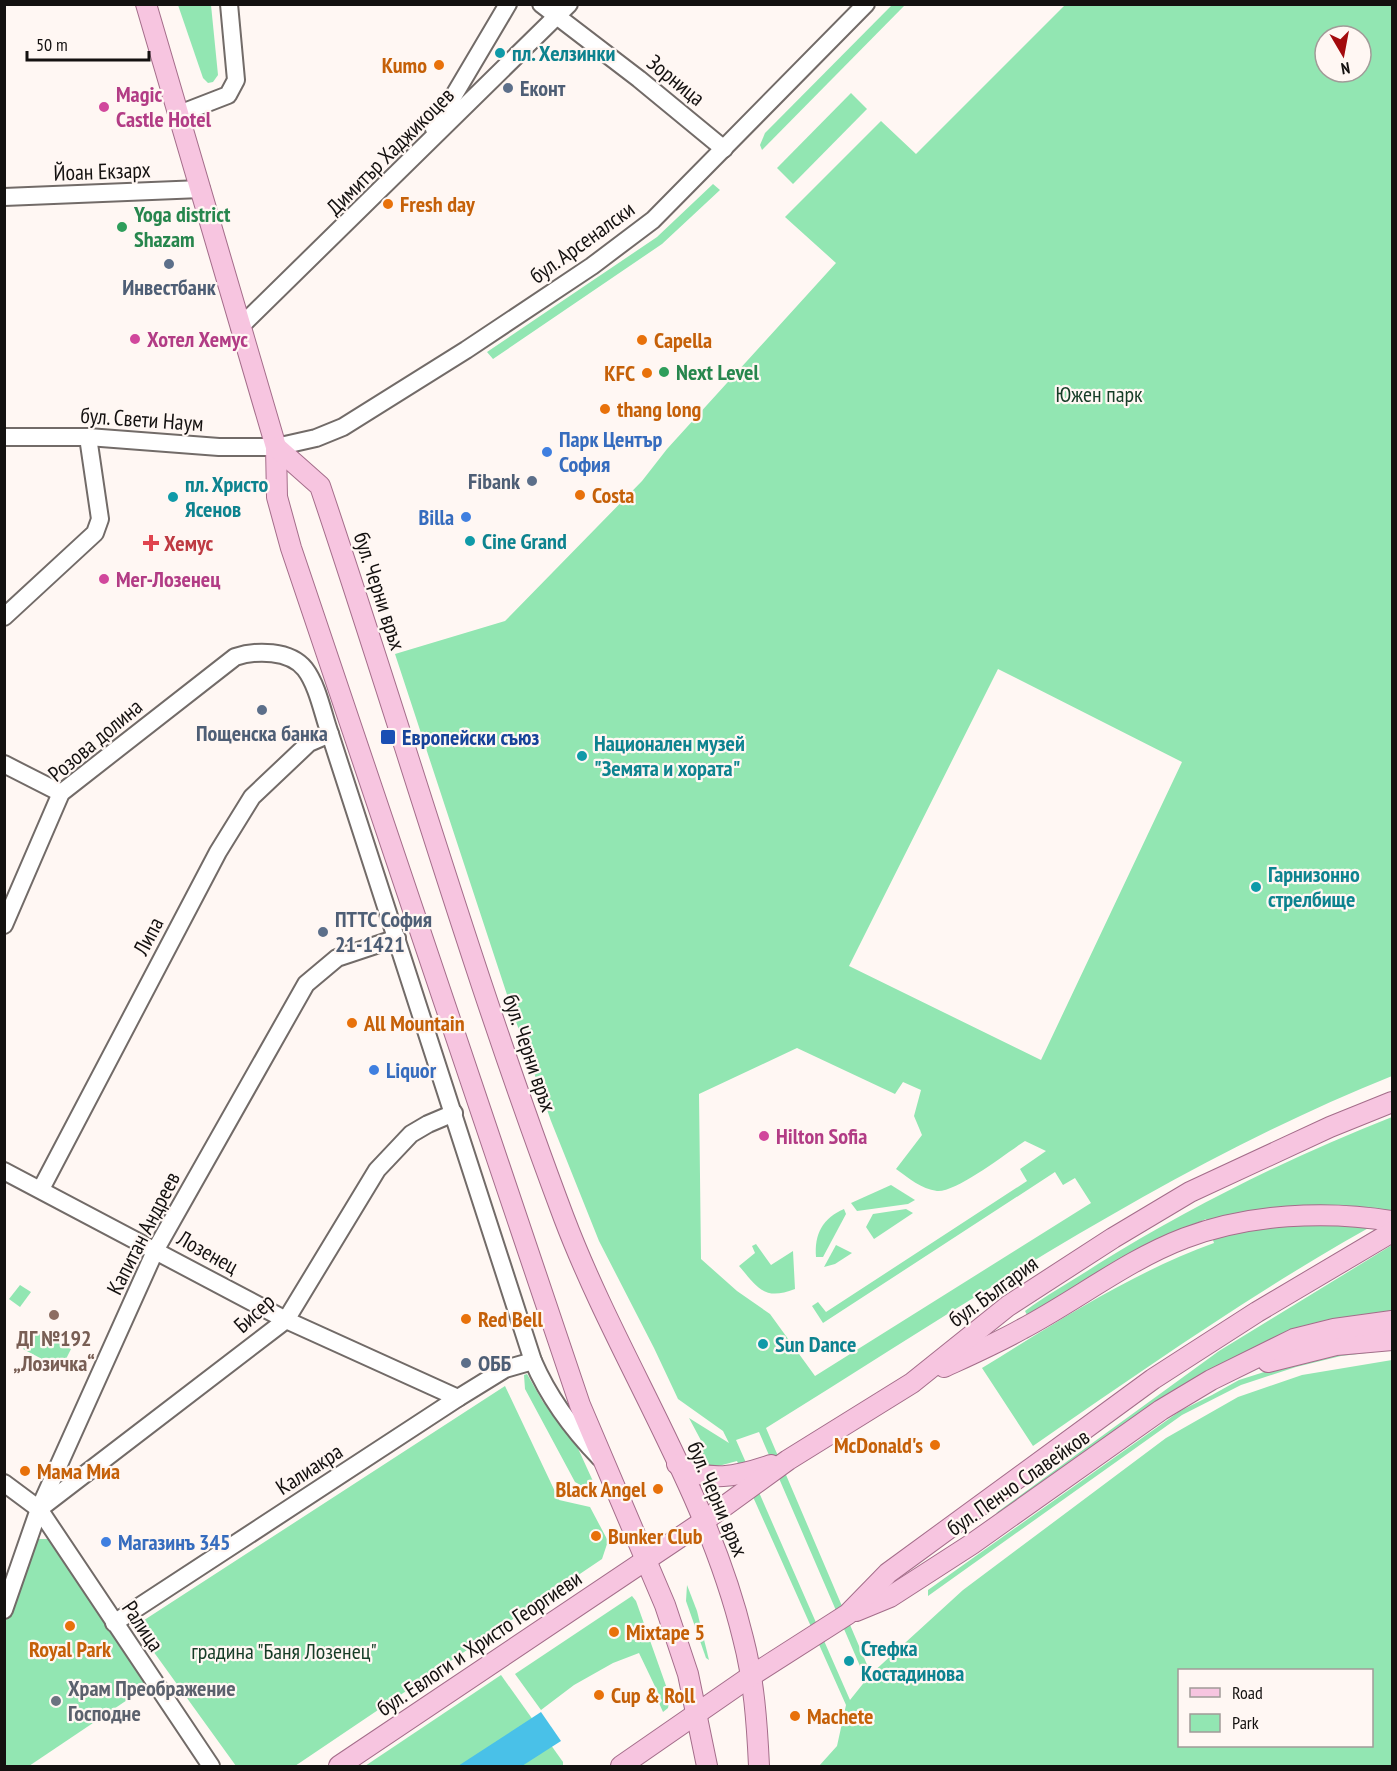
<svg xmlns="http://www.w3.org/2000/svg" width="1397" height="1771" viewBox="0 0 1397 1771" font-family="'PT Sans Narrow',sans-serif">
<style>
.green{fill:#92e6b2;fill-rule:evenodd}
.water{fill:#49c1e8}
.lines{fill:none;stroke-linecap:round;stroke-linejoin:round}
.minor-casing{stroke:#726b68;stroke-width:20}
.major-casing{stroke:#a46d8a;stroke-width:22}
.minor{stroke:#fff;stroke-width:16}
.major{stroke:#f7c5e0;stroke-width:20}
.culture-dot{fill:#0f9aa8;stroke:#fff7f3;stroke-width:2}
.food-dot{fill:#e8710a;stroke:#fff7f3;stroke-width:2}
.service-dot{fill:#5c6f8a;stroke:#fff7f3;stroke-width:2}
.hotel-dot{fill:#d1479c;stroke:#fff7f3;stroke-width:2}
.leisure-dot{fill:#2e9e5b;stroke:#fff7f3;stroke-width:2}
.shop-dot{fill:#3f7fe0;stroke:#fff7f3;stroke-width:2}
.health-dot{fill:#e0444e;stroke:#fff7f3;stroke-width:2}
.transit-dot{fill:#1a4fb4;stroke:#fff7f3;stroke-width:2}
.education-dot{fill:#8d6e63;stroke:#fff7f3;stroke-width:2}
.worship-dot{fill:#6b7280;stroke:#fff7f3;stroke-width:2}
.labels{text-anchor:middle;stroke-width:4.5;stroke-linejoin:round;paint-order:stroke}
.culture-label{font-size:22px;font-weight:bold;fill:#0d838f;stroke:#fff7f3;text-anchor:start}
.food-label{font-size:22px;font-weight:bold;fill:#c56008;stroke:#fff7f3;text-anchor:start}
.street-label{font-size:22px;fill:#141110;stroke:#fff7f3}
.service-label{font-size:22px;font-weight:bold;fill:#4e5e75;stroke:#fff7f3;text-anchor:start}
.hotel-label{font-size:22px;font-weight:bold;fill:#b23c85;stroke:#fff7f3;text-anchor:start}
.leisure-label{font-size:22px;font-weight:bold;fill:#27864d;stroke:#fff7f3;text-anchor:start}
.park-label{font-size:22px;fill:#153c26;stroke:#fff7f3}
.shop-label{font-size:22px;font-weight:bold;fill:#366cbe;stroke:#fff7f3;text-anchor:start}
.health-label{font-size:22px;font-weight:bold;fill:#be3a42;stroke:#fff7f3;text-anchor:start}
.transit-label{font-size:22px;font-weight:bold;fill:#164399;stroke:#fff7f3;text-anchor:start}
.education-label{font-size:22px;font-weight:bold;fill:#785e54;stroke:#fff7f3}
.worship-label{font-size:22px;font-weight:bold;fill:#5b616d;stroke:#fff7f3;text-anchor:start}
</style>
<rect width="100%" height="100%" fill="#fff7f3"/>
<g class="green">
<path d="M 178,5 L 211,5 L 218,75 L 213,82 L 208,83 L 203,78 Z"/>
<path d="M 892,5 L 905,5 L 762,150 L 760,145 L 765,133 Z"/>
<path d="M 1065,5 L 1392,5 L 1392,1076 C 1170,1165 969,1302 766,1428 L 871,1674 L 963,1590 L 1166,1438 L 1238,1397 L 1302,1375 L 1392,1360 L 1392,1766 L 819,1766 L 837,1746 L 846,1705 L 737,1461 L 711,1468 L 691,1455 L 705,1448 L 689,1418 L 729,1443 L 723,1431 L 678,1399 L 654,1348 L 599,1241 L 551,1121 L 513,1013 L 395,654 L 505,621 L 642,481 L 667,449 L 836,263 L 785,217 L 881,121 L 916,154 ZM 1325,36 L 1361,36 L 1361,72 L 1325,72 ZM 998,669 L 1182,762 L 1041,1060 L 849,966 ZM 797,1048 L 895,1094 L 903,1082 L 921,1090 L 914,1116 L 922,1135 L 896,1169 C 909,1178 921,1189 937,1191 C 956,1193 1008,1152 1025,1141 L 1046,1151 L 1020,1169 L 1027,1181 L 826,1312 L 818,1302 L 812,1306 L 823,1323 L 1055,1172 L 1063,1185 L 1075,1178 L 1091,1203 L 815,1376 L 770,1314 L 737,1291 L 701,1259 L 699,1094 ZM 759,1432 L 866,1680 L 850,1700 L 736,1440 ZM 1180,1670 L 1372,1670 L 1372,1746 L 1180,1746 Z"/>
<path d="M 851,93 L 867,109 L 793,184 L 777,168 Z"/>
<path d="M 713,184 L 720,190 L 662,244 L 493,359 L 487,352 L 657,237 Z"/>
<path d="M 1392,1117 L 1392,1215 C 1267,1283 1150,1365 1033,1446 L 982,1368 C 1057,1322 1131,1273 1214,1243 L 1206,1219 L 1135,1251 L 1038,1310 L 1027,1315 L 1025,1311 C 1048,1294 1074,1280 1098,1264 C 1192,1206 1290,1157 1392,1117 Z"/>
<path d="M 891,1185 L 915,1200 L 908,1204 L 857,1211 L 851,1203 Z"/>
<path d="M 844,1209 L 846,1214 L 823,1257 L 816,1257 C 814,1234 823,1218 844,1209 Z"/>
<path d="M 906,1209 L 913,1213 L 874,1239 L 866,1227 L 873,1214 Z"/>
<path d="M 756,1244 L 771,1265 L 793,1251 L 795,1289 C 764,1301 758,1288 739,1266 L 755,1253 L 752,1246 Z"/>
<path d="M 836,1245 L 852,1253 L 835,1264 L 824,1267 Z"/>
<path d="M 1392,1245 L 1392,1311 L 1365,1316 L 1261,1349 L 1004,1511 L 996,1513 L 1219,1351 Z"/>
<path d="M 20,1285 L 31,1292 L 20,1307 L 9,1299 Z"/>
<path d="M 32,1330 L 71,1349 L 61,1369 L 23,1349 Z"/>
<path d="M 1392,1346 L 1392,1350 L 1341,1356 L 1296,1367 L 1241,1385 L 1182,1415 L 928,1596 L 928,1590 L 1180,1411 L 1212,1395 L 1239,1380 L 1293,1363 L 1342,1351 Z"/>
<path d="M 527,1374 L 543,1402 L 576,1444 L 597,1490 L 586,1488 L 575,1482 L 525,1389 L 524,1375 Z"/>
<path d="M 505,1386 L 559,1500 L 590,1507 L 608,1541 L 602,1559 L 295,1766 L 236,1766 L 135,1626 Z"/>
<path d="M 36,1539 L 51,1539 L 148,1686 L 29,1766 L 7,1766 L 4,1762 L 4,1626 Z"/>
<path d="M 687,1585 L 697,1611 L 709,1660 L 706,1658 L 686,1601 Z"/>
<path d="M 632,1596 L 636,1601 L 670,1697 L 668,1708 L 663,1712 L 659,1703 L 662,1701 L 639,1653 L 613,1663 L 574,1685 L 541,1710 L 515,1674 Z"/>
<path d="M 501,1675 L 563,1762 L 563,1766 L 365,1766 Z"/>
</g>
<path class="water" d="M 541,1712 L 561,1741 L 522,1766 L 458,1766 Z"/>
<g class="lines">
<defs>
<g id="minor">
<path d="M 541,4 L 639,79 L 724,149"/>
<path d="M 179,114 L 228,95 L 236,80 L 229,4"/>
<path d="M 434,129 L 508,4"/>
<path d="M 4,197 L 201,189"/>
<path d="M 240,327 L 569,4"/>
<path d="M 4,437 L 88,437 L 219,447 L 276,447 L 316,438 L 343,427 L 466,350 L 592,266 L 653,220 L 866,4"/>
<path d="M 4,617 L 95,533 L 100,519 L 88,437"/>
<path d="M 4,764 L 61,793"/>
<path d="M 4,925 L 61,793 L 235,657 C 256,650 290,650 305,669 C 318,686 323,715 330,734 L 533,1361 C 549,1398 572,1429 600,1458"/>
<path d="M 4,1171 L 286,1320 L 458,1398"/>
<path d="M 41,1189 L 218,852 L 252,797 L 309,743 L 330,734"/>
<path d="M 4,1483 L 39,1509 L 211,1766"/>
<path d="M 42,1507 L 286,1320 L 377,1170 L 411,1134 L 428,1124 L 454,1113"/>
<path d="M 4,1610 L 39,1509 L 156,1249 L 306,984 L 337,958 L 397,938"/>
<path d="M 114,1623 L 458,1398 L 505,1369 L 533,1361"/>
</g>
<g id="major">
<path d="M 146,4 L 276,447 L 277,497 L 291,548 L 580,1405 L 665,1605 L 688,1674 L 707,1766"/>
<path d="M 276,447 L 320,486 C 402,729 473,977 564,1218 C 618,1360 707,1489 743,1638 C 754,1680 757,1723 759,1766"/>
<path d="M 1268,1362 L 1336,1345 L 1392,1340"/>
<path d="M 944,1367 C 970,1355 997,1343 1022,1329 C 1077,1300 1127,1260 1185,1238 C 1249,1214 1325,1210 1392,1221"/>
<path d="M 677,1464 C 707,1484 739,1476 771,1465"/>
<path d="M 856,1611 L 890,1597 L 972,1544 L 1161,1410 L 1211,1380 L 1294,1339 L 1334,1329 L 1392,1321"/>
<path d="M 339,1766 L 704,1521 L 788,1460 L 912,1383 L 1008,1306 L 1113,1238 L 1190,1192 L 1330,1127 L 1392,1102"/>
<path d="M 621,1766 L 751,1676 L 848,1614 L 888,1573 L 1153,1379 L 1257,1312 L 1392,1232"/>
</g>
</defs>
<use href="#minor" class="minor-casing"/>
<use href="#major" class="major-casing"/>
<use href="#minor" class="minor"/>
<use href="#major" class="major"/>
</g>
<g class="culture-dot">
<circle cx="500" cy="53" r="6"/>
<circle cx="173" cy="497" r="6"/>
<circle cx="470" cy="541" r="6"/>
<circle cx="582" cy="756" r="6"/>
<circle cx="1256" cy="887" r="6"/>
<circle cx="763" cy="1344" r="6"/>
<circle cx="849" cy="1661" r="6"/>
</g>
<g class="food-dot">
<circle cx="439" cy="65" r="6"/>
<circle cx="388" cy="204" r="6"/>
<circle cx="642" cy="340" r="6"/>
<circle cx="647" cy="373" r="6"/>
<circle cx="605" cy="409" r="6"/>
<circle cx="580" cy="495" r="6"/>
<circle cx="352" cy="1023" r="6"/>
<circle cx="466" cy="1319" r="6"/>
<circle cx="935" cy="1445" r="6"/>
<circle cx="25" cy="1471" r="6"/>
<circle cx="658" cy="1489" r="6"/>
<circle cx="596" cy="1536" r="6"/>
<circle cx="70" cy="1626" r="6"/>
<circle cx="614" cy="1632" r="6"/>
<circle cx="599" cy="1695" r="6"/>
<circle cx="795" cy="1716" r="6"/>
</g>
<g class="service-dot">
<circle cx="508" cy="88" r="6"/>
<circle cx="169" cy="264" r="6"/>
<circle cx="532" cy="481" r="6"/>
<circle cx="262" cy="710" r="6"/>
<circle cx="323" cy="932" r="6"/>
<circle cx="466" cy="1363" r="6"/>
</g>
<g class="hotel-dot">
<circle cx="104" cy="107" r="6"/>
<circle cx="135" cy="339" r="6"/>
<circle cx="104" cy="579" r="6"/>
<circle cx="764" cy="1136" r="6"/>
</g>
<g class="leisure-dot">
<circle cx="122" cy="227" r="6"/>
<circle cx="664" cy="372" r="6"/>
</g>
<g class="shop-dot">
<circle cx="547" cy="452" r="6"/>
<circle cx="466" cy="517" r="6"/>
<circle cx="374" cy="1070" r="6"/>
<circle cx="106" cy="1542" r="6"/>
</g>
<path class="health-dot" d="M148 534h6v6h6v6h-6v6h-6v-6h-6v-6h6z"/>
<rect class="transit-dot" x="380" y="729" width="16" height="16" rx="3"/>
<circle class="education-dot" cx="54" cy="1315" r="6"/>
<circle class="worship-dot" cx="56" cy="1701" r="6"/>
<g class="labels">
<g class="culture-label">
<text x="512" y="61">пл. Хелзинки</text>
<text x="185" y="492">пл. Христо<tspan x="185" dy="25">Ясенов</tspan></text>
<text x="482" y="549">Cine Grand</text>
<text x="594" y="751">Национален музей<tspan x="594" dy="25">"Земята и хората"</tspan></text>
<text x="1268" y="882">Гарнизонно<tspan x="1268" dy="25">стрелбище</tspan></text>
<text x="775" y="1352">Sun Dance</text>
<text x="861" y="1656">Стефка<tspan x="861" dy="25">Костадинова</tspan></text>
</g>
<g class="food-label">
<text x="427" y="73" text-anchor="end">Kumo</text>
<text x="400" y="212">Fresh day</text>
<text x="654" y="348">Capella</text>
<text x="635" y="381" text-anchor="end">KFC</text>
<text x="617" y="417">thang long</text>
<text x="592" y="503">Costa</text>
<text x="364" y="1031">All Mountain</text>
<text x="478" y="1327">Red Bell</text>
<text x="923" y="1453" text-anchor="end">McDonald's</text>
<text x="37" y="1479">Мама Миа</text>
<text x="646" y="1497" text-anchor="end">Black Angel</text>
<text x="608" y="1544">Bunker Club</text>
<text x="626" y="1640">Mixtape 5</text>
<text x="70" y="1657" text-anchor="middle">Royal Park</text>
<text x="611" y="1703">Cup &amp; Roll</text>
<text x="807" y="1724">Machete</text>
</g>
<g class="street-label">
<text transform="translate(676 80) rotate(39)" y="8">Зорница</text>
<text transform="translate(390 151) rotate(-45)" y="8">Димитър Хаджикоцев</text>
<text transform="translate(102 171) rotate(-2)" y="8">Йоан Екзарх</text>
<text transform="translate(582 242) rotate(-36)" y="8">бул. Арсеналски</text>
<text transform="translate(142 419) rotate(4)" y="8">бул. Свети Наум</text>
<text transform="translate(380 591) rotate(72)" y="8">бул. Черни връх</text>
<text transform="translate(95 740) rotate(-40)" y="8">Розова долина</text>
<text transform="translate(148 936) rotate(-62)" y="8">Липа</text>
<text transform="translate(530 1053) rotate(71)" y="8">бул. Черни връх</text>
<text transform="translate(143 1233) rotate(-63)" y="8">Капитан Андреев</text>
<text transform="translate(208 1252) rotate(29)" y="8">Лозенец</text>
<text transform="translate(993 1291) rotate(-36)" y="8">бул. България</text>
<text transform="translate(254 1313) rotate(-42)" y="8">Бисер</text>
<text transform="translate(309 1469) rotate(-33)" y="8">Калиакра</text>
<text transform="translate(1018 1482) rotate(-35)" y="8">бул. Пенчо Славейков</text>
<text transform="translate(718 1499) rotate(67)" y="8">бул. Черни връх</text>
<text transform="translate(143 1626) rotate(56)" y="8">Ралица</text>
<text transform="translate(479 1643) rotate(-34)" y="8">бул. Евлоги и Христо Георгиеви</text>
</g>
<g class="service-label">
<text x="520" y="96">Еконт</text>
<text x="169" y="295" text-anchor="middle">Инвестбанк</text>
<text x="520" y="489" text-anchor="end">Fibank</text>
<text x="262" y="741" text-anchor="middle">Пощенска банка</text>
<text x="335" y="927">ПТТС София<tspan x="335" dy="25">21-1421</tspan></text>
<text x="478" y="1371">ОББ</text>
</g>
<g class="hotel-label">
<text x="116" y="102">Magic<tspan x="116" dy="25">Castle Hotel</tspan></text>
<text x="147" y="347">Хотел Хемус</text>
<text x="116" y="587">Мег-Лозeнец</text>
<text x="776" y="1144">Hilton Sofia</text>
</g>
<g class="leisure-label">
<text x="134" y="222">Yoga district<tspan x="134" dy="25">Shazam</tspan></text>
<text x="676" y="380">Next Level</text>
</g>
<g class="park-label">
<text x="1099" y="402">Южен парк</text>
<text x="284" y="1659">градина "Баня Лозенец"</text>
</g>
<g class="shop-label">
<text x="559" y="447">Парк Център<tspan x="559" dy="25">София</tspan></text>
<text x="454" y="525" text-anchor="end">Billa</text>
<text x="386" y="1078">Liquor</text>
<text x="118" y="1550">Магазинъ 345</text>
</g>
<g class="health-label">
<text x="164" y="551">Хемус</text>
</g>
<g class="transit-label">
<text x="402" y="745">Европейски съюз</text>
</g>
<g class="education-label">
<text x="54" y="1346">ДГ №192<tspan x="54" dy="25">„Лозичка“</tspan></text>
</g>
<g class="worship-label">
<text x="68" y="1696">Храм Преображение<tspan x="68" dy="25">Господне</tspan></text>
</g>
</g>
<rect width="1397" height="1771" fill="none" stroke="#141110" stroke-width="12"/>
<rect x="1178" y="1669" width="195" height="78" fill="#fff7f3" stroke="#a19b98" stroke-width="1.5"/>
<rect x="1190" y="1688" width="30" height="9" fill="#f7c5e0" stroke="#a19b98" stroke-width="1.5"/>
<text x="1232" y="1699" font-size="18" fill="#141110">Road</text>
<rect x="1190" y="1714" width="30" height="18" fill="#92e6b2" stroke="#a19b98" stroke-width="1.5"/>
<text x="1232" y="1729" font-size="18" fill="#141110">Park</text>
<g transform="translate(1343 54) rotate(170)"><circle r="28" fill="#fff7f3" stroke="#a19b98" stroke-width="1.5"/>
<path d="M0-4.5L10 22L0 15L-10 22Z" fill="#a30a0d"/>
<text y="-9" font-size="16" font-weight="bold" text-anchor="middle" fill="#141110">N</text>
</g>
<path d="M27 51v9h122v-9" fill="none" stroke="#141110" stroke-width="3"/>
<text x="36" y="51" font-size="18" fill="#141110" stroke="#fff7f3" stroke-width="4.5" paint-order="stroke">50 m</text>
</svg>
